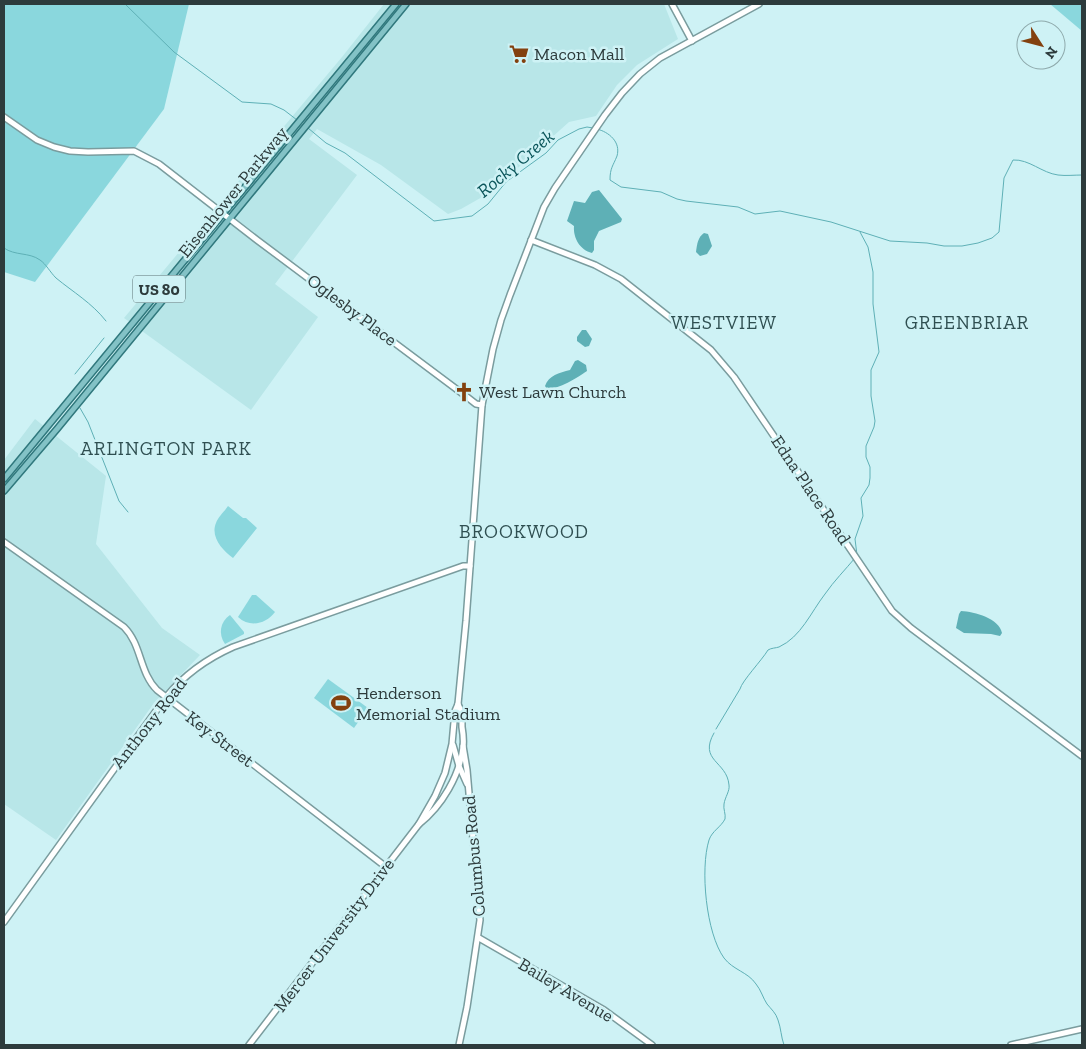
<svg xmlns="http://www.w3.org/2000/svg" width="1086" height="1049" viewBox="0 0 1086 1049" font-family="'Zilla Slab',serif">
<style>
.built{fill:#b8e6e8}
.green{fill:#8ad7dd}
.water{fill:#5eb0b6}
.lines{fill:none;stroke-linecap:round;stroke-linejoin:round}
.stream{stroke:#5eb0b6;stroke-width:1}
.secondary-casing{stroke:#7a9c9e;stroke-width:8}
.primary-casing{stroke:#30787d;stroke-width:8}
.secondary{stroke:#fff;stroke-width:5}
.primary{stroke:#83c2c6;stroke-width:5}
.labels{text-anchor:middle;stroke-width:5;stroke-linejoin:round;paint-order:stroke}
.shield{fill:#cef2f5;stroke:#5d7274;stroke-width:1}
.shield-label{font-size:16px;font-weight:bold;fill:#2d3b3c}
.poi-label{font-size:18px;fill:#2d3b3c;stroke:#cef2f5;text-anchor:start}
.street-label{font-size:18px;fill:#2d3b3c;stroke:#cef2f5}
.water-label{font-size:19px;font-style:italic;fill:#0a555a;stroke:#cef2f5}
.neighbourhood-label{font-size:19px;letter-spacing:1px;fill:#2f4f51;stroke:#cef2f5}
</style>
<rect width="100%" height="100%" fill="#cef2f5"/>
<g class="built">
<path d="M 384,4 L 664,4 L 678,39 L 637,65 L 617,85 L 596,116 L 569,122 L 491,192 L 461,209 L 448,214 L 381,165 L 317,129 L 309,139 L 357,175 L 275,284 L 318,317 L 251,410 L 124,318 L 342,57 Z"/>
<path d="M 35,419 L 106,476 L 96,544 L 162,628 L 200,655 L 154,703 L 56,840 L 4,804 L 4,460 Z"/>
</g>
<g class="green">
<path d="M 4,4 L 189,4 L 164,109 L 35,282 L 4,272 Z"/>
<path d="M 1050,4 L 1082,4 L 1082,31 Z"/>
<path d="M 228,506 L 243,518 L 246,518 L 257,528 L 233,558 C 223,551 210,537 216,523 C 218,517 224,512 228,506 Z"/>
<path d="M 252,595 L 256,595 L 275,612 C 266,624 250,628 238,617 Z"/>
<path d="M 230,615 L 244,632 L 244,634 L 225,644 C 218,634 220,622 230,615 Z"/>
<path d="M 328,679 L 368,708 L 354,728 L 314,698 Z"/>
</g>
<g class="water">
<path d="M 599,190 L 622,219 L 621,222 L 599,231 L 594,241 L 594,250 L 592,253 C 580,250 573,238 574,226 L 567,221 L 574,201 L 585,203 L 592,192 Z"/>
<path d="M 704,233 L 708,234 L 712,246 L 707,254 L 700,256 L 696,252 C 697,244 698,237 704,233 Z"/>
<path d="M 582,330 L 586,330 L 592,339 L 589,346 L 585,347 L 577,341 L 577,337 Z"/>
<path d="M 578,360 L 586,365 L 587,371 C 577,378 559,389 547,389 L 545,386 C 549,375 559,373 570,370 L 575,361 Z"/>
<path d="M 961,611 C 975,612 999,618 1002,633 L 1000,636 L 991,634 L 964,633 L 956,628 L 959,614 Z"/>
</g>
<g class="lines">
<g class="stream">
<path d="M 122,4 L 125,4 L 174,52 L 242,102 L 271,104 L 284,110 L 297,120"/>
<path d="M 308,128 L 326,143 L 345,153 L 434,221 L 472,216 L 488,204 L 506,182 L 546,153 L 558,140 L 579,129 L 587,127 L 593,128"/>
<path d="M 597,129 C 609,132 621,142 617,156 C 613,166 610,168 610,180 L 621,187 L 661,192 L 677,199 L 686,201 L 738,207 L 755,214 L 780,211 L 831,222 L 890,241 L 927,243 L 944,246 L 962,246 L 978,243 L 992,238 L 999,232 L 1004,178 L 1013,160 C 1029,159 1042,173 1058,175 C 1066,176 1074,175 1082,175"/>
<path d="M 4,248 C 15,256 29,252 40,260 C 46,264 50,272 56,278 C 73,292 92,303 106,321"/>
<path d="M 75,374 L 104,338"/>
<path d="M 80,408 L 88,422 L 119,501 L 128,512"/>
<path d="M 857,555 L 855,539 L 863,516 L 861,498 L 869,485 L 870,478 L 870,467 L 866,457 L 866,446 L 874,427 L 875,421 L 871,396 L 871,370 L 879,352 L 873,304 L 873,272 L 868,247 L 860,232"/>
<path d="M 716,729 L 740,689 C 742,681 762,660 768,650 C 771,648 776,648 779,647 C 801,637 811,612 825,594 C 834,581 845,570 855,558"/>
<path d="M 714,733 C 698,761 727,761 729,785 C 730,791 725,797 724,804 C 723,809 726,814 725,819 C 721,827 712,831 709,840 C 700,869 706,933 724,958 C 733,970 748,972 756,984 C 761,990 763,998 767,1004 C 771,1009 776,1013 778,1020 C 781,1028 781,1037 784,1045"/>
</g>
<defs>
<g id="secondary">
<path d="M 672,4 L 692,41"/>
<path d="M 4,117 L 37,140 L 54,147 L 70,151 L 88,152 L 134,151 L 159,164 L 257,240 L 467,397 L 476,404 L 482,405"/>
<path d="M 531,240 L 595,265 L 621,279 L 711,350 L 734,377 L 892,611 L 911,628 L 1082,756"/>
<path d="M 4,542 L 124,627 C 142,645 139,672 157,690 L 386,867"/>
<path d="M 453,745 L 459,766 L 467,784"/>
<path d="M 419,824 C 442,806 460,775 463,747 C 464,740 463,733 462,727 C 462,718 462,711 458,704"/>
<path d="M 4,922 L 166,697 C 185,674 206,659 233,647 L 463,566 L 470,566"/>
<path d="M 479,938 L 604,1010 L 652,1045"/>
<path d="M 249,1045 L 419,824 L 435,796 L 445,773 L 452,744 L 455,711 L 458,704 L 466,621 L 482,405 L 493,349 L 501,320 L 510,295 L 544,207 L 555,188 L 605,115 L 622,93 L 640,74 L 660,58 L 759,4"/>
<path d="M 459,1045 L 467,1007 L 480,920 L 467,770 L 463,746"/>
<path d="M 1011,1045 L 1082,1029"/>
</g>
<g id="primary">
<path d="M 4,479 L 396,4"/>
<path d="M 4,491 L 57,429 L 406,4"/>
</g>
</defs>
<use href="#secondary" class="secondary-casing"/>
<use href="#primary" class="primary-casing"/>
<use href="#secondary" class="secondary"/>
<use href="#primary" class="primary"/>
</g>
<defs>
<symbol id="supermarket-bare" viewBox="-9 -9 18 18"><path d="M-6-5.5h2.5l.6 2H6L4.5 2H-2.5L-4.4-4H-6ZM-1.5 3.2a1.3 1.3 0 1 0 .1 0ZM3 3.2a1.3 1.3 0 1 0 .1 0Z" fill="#83410f" stroke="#cef2f5" stroke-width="2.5" paint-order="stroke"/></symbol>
<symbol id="church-bare" viewBox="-9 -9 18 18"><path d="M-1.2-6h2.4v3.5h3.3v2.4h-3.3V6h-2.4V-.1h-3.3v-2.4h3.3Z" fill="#83410f" stroke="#cef2f5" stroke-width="2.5" paint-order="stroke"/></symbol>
<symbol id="stadium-bare" viewBox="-9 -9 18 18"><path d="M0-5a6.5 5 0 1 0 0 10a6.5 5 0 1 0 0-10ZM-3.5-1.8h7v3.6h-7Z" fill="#83410f" stroke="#cef2f5" stroke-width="2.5" paint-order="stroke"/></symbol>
</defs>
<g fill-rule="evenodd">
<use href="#supermarket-bare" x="505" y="40" width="28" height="28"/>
<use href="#church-bare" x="450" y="378" width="28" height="28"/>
<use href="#stadium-bare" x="327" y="689" width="28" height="28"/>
</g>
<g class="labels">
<rect class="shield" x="133" y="275.5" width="52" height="27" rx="4"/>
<g class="shield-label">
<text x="159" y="295">US 80</text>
</g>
<g class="poi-label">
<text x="534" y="60">Macon Mall</text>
<text x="479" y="398">West Lawn Church</text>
<text x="356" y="699">Henderson<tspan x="356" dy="21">Memorial Stadium</tspan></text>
</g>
<g class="street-label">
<text transform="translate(233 192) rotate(-51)" y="6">Eisenhower Parkway</text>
<text transform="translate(352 310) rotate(37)" y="6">Oglesby Place</text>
<text transform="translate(811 490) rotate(56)" y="6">Edna Place Road</text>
<text transform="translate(149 723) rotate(-52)" y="6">Anthony Road</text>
<text transform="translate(220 739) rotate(37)" y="6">Key Street</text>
<text transform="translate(474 856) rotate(-95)" y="6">Columbus Road</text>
<text transform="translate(334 935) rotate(-53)" y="6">Mercer University Drive</text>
<text transform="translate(566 990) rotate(31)" y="6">Bailey Avenue</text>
</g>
<g class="water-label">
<text transform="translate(515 163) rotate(-40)" y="7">Rocky Creek</text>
</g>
<g class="neighbourhood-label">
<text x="724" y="329">WESTVIEW</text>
<text x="967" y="329">GREENBRIAR</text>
<text x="166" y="455">ARLINGTON PARK</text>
<text x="524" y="538">BROOKWOOD</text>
</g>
</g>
<rect width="1086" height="1049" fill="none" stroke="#2d3b3c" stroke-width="10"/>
<g transform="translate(1041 45) rotate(126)"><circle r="24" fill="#cef2f5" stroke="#8ea9ab"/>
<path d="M0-4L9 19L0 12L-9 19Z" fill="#83410f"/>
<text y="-8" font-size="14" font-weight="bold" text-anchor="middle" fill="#2d3b3c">N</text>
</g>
</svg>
